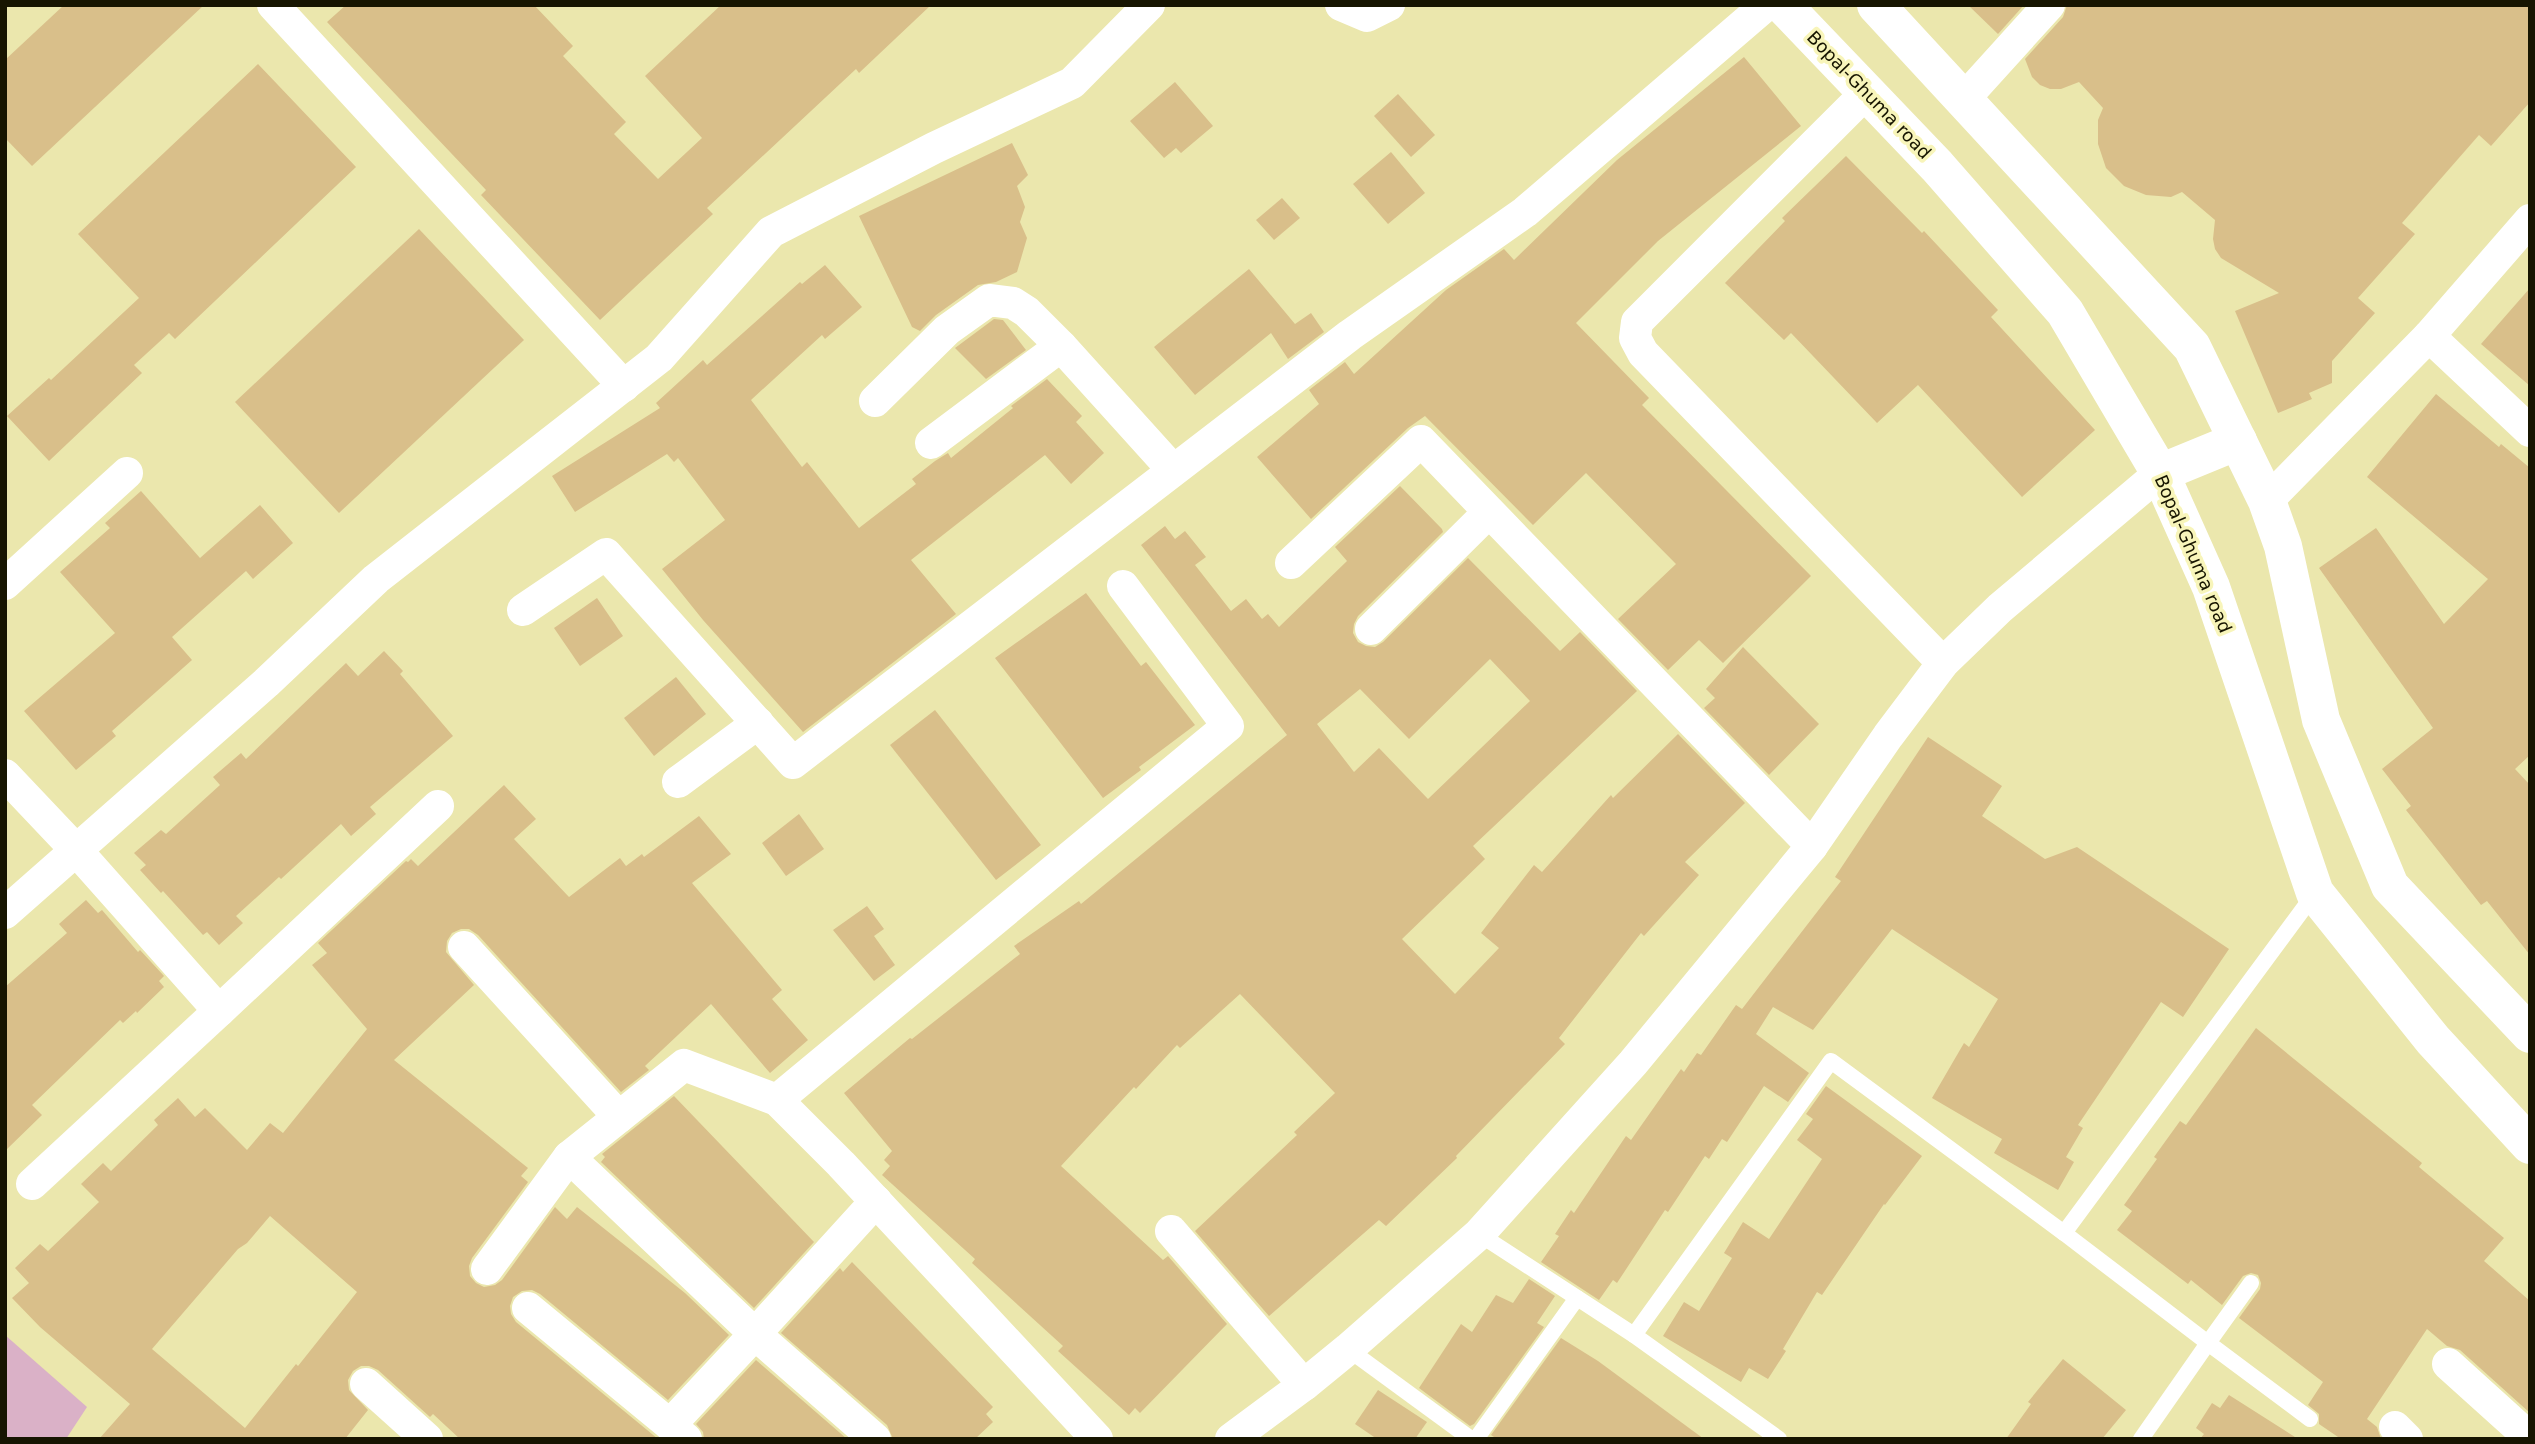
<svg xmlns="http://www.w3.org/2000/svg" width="2535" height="1444" viewBox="0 0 2535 1444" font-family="'DejaVu Sans',sans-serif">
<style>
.green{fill:#dab1c7}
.building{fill:#d9bf8a;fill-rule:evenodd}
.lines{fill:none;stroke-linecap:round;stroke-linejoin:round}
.service{stroke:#fff;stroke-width:16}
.minor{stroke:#fff;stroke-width:32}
.tertiary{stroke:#fff;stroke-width:38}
.labels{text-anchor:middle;stroke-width:7;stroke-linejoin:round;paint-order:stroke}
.street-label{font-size:18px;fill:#171501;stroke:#f8f5ba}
</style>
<rect width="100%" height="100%" fill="#ebe7ad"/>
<path class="green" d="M 5,1335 L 87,1407 L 66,1439 L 5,1439 Z"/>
<g class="building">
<path d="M 64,5 L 204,5 L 32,166 L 5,138 L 5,60 Z"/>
<path d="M 346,5 L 534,5 L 573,46 L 563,56 L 626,122 L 614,134 L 658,179 L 702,138 L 645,76 L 721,5 L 931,5 L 859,73 L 856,69 L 707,208 L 713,214 L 600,320 L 481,195 L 486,190 L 327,22 Z"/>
<path d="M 1968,5 L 2024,5 L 1998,34 Z"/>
<path d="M 2067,5 L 2530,5 L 2530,102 L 2491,146 L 2479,135 L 2402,223 L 2415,234 L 2358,298 L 2375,313 L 2332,361 L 2332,383 L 2309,393 L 2312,399 L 2278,413 L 2235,311 L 2279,293 L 2221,258 L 2215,249 L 2213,239 L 2215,220 L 2182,192 L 2171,197 L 2146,195 L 2124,186 L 2106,168 L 2098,144 L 2098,120 L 2103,108 L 2079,82 L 2061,89 L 2050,89 L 2040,85 L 2032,77 L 2025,59 L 2063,17 Z"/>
<path d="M 1744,57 L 1801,126 L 1658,241 L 1576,323 L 1649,398 L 1642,405 L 1811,576 L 1723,663 L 1699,640 L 1668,670 L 1618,619 L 1676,564 L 1586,473 L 1533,525 L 1425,416 L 1408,428 L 1311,519 L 1257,457 L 1319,404 L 1309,390 L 1345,362 L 1354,374 L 1446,290 L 1504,249 L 1514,260 L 1617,160 Z"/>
<path d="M 258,64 L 356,167 L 175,339 L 169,333 L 134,365 L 142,373 L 49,461 L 7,416 L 49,378 L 51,380 L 139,298 L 78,234 Z"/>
<path d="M 1175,82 L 1213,126 L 1181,153 L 1176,148 L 1164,158 L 1130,121 Z"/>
<path d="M 1398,94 L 1435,135 L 1411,157 L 1374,116 Z"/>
<path d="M 1012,143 L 1028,175 L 1017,186 L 1025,207 L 1020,222 L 1027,238 L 1017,272 L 996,282 L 978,285 L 936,315 L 920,331 L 912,327 L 859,216 Z"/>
<path d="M 1391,152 L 1425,193 L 1388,224 L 1353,184 Z"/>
<path d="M 1846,156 L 1922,233 L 1924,231 L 1998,310 L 1991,317 L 2095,430 L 2022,497 L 1918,385 L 1877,423 L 1791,333 L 1784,340 L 1725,283 L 1785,221 L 1782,218 Z"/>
<path d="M 1282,198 L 1300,218 L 1274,240 L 1256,220 Z"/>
<path d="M 419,229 L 524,340 L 339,513 L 235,402 Z"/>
<path d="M 825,265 L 862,307 L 825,339 L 822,335 L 751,400 L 802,467 L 807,462 L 859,528 L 916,484 L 912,479 L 935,461 L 948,453 L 951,458 L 1013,408 L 1011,406 L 1047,379 L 1082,416 L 1076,422 L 1104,453 L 1071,484 L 1045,455 L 911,560 L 956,614 L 803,732 L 703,620 L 662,569 L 725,520 L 678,458 L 674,462 L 667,454 L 575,512 L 552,476 L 660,408 L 656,403 L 703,360 L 707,365 L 800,282 L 802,284 Z"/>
<path d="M 1249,269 L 1295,324 L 1311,313 L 1324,332 L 1288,359 L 1271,333 L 1195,395 L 1154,347 Z"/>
<path d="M 2530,288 L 2530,386 L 2481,344 Z"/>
<path d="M 994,319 L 1003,320 L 1026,350 L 986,379 L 955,348 Z"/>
<path d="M 2436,394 L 2499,447 L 2501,444 L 2530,468 L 2530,755 L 2515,769 L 2530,785 L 2530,955 L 2487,901 L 2481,905 L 2459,877 L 2406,810 L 2411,806 L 2382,769 L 2433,728 L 2319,568 L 2376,528 L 2444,624 L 2488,579 L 2367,477 Z"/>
<path d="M 1400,486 L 1442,529 L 1443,532 L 1358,616 L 1354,624 L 1353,633 L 1358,642 L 1366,646 L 1375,647 L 1383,642 L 1468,558 L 1560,651 L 1580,632 L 1637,691 L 1473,846 L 1485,859 L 1402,939 L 1455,994 L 1499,948 L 1481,933 L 1534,865 L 1542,872 L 1611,795 L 1613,798 L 1678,734 L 1745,803 L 1685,862 L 1699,875 L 1644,936 L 1641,933 L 1559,1038 L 1565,1044 L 1456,1156 L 1457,1158 L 1386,1226 L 1379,1220 L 1269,1316 L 1195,1231 L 1297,1135 L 1294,1132 L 1335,1093 L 1240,994 L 1180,1048 L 1177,1045 L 1136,1089 L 1134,1087 L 1061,1166 L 1163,1260 L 1168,1256 L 1227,1324 L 1140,1413 L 1135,1408 L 1129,1415 L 1058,1351 L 1063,1346 L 972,1263 L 975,1259 L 882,1175 L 890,1166 L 884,1160 L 892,1151 L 844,1093 L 910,1038 L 912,1039 L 1020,954 L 1014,946 L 1079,901 L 1081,904 L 1287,735 L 1141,545 L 1165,526 L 1175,539 L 1185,531 L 1206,557 L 1195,565 L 1231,611 L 1246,599 L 1262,619 L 1268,614 L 1279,627 L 1347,561 L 1335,547 ZM 1490,659 L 1530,701 L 1428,799 L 1379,748 L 1354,772 L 1317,724 L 1360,689 L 1409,739 Z"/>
<path d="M 141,491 L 200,558 L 260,505 L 293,543 L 253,579 L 246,571 L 172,637 L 192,660 L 112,731 L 116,736 L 76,770 L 24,711 L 115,633 L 60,572 L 110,528 L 105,523 Z"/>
<path d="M 1086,593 L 1141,666 L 1146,662 L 1195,725 L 1139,767 L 1141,770 L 1103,798 L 995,658 Z"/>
<path d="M 597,598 L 623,636 L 580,666 L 554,628 Z"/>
<path d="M 1743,647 L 1819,724 L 1769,775 L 1704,708 L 1715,698 L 1706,689 Z"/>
<path d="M 384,651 L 403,671 L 400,674 L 453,736 L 370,807 L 376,814 L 351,836 L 341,824 L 281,879 L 279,877 L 236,916 L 243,923 L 219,945 L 207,932 L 203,935 L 163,891 L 161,893 L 140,870 L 146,865 L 134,853 L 161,830 L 166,834 L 220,785 L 213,777 L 241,753 L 246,759 L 346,663 L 358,676 Z"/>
<path d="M 676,677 L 706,714 L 654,756 L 624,718 Z"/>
<path d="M 935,710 L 1041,845 L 996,880 L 890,745 Z"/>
<path d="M 1928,737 L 2002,786 L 1982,816 L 2045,859 L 2077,847 L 2229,949 L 2183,1017 L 2161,1002 L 2078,1125 L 2083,1128 L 2066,1157 L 2074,1162 L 2058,1190 L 1994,1153 L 2002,1139 L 1932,1098 L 1964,1043 L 1969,1047 L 1998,999 L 1892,929 L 1813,1030 L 1773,1007 L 1756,1034 L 1809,1073 L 1788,1102 L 1764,1086 L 1727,1142 L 1722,1139 L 1709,1159 L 1705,1156 L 1668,1212 L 1665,1210 L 1617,1283 L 1613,1280 L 1599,1300 L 1541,1262 L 1559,1236 L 1555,1234 L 1571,1210 L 1574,1213 L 1626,1136 L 1631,1140 L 1681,1069 L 1684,1072 L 1697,1053 L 1701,1055 L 1736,1005 L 1742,1009 L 1841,881 L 1835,877 Z"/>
<path d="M 504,785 L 536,819 L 514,839 L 569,897 L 620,858 L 626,866 L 642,854 L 644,857 L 699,816 L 731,854 L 692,883 L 782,990 L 772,999 L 808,1040 L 770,1073 L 711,1004 L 645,1066 L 649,1070 L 621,1092 L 478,935 L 469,929 L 461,929 L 452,933 L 447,941 L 446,952 L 474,985 L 394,1060 L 528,1168 L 521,1176 L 528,1182 L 472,1258 L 469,1266 L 470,1276 L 476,1283 L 484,1287 L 495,1285 L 502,1280 L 555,1207 L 567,1219 L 577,1207 L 685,1293 L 729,1335 L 668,1400 L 540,1294 L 532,1290 L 522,1291 L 513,1297 L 510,1306 L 511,1314 L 516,1322 L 658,1439 L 460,1439 L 433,1414 L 430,1417 L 378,1370 L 369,1366 L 361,1366 L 353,1371 L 348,1380 L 349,1390 L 368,1410 L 345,1439 L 99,1439 L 130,1404 L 40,1327 L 12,1298 L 29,1283 L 15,1268 L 40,1244 L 48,1251 L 99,1202 L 81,1184 L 103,1163 L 111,1171 L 158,1125 L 154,1120 L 178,1098 L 195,1117 L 205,1108 L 247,1150 L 270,1123 L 283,1133 L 367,1029 L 312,965 L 327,953 L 318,943 L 406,861 L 408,862 L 411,859 L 418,866 ZM 270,1216 L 357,1292 L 298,1366 L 296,1364 L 245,1428 L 152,1349 L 238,1249 L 247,1243 Z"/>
<path d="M 799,814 L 824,849 L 786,876 L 762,843 Z"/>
<path d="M 86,900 L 98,913 L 102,910 L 138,952 L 140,950 L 164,976 L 159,981 L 164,987 L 137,1013 L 136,1011 L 123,1023 L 120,1020 L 32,1105 L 42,1115 L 5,1151 L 5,987 L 67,933 L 59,924 Z"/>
<path d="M 867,906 L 884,929 L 874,936 L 895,965 L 874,981 L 833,930 Z"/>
<path d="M 2256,1028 L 2422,1163 L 2419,1167 L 2504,1238 L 2484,1261 L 2530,1301 L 2530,1413 L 2460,1350 L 2447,1346 L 2427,1329 L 2367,1419 L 2377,1427 L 2381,1439 L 2341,1439 L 2319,1424 L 2319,1414 L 2308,1405 L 2323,1382 L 2239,1318 L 2260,1289 L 2261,1283 L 2258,1275 L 2251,1273 L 2243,1276 L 2222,1305 L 2191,1280 L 2188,1284 L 2117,1230 L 2132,1211 L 2124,1205 L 2157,1159 L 2154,1157 L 2180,1121 L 2186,1125 Z"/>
<path d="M 1826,1086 L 1922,1156 L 1885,1205 L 1884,1204 L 1822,1295 L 1817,1292 L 1783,1349 L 1786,1351 L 1768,1379 L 1749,1368 L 1741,1382 L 1663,1336 L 1684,1302 L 1699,1311 L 1732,1258 L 1724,1253 L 1743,1222 L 1769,1239 L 1822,1159 L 1797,1140 L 1813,1119 L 1806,1114 Z"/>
<path d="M 674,1096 L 814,1242 L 754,1308 L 601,1162 L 605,1157 L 602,1154 Z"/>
<path d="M 852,1262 L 993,1407 L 986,1414 L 993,1422 L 975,1439 L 893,1439 L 887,1425 L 781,1333 L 840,1268 L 843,1272 Z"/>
<path d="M 1529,1279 L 1555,1296 L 1537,1323 L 1544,1327 L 1474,1424 L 1470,1426 L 1419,1388 L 1461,1324 L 1472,1332 L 1496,1295 L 1513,1303 Z"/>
<path d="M 1561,1338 L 1598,1361 L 1704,1439 L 1497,1439 L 1491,1435 Z"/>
<path d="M 2063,1359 L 2126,1410 L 2102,1439 L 2006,1439 L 2031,1404 L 2028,1402 Z"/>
<path d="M 756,1360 L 847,1439 L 704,1439 L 703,1432 L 696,1424 Z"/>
<path d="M 1378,1390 L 1427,1422 L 1415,1439 L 1377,1439 L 1355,1424 Z"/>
<path d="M 2229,1395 L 2298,1439 L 2200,1439 L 2204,1434 L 2196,1428 L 2212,1403 L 2220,1408 Z"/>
</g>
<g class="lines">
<g class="service">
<path d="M 2064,1233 L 2208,1343 L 2141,1439"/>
<path d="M 1479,1234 L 1634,1335 L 1779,1439"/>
<path d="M 2251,1283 L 2208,1343 L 2310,1419"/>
<path d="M 1634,1335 L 1831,1061 L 2064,1233 L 2315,893"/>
<path d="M 1348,1349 L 1471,1439"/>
<path d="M 1476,1439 L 1577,1298"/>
</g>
<g class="minor">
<path d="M 273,5 L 624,386"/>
<path d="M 1341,5 L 1367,16 L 1389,5"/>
<path d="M 1867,92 L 1637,322 L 1635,338 L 1643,353 L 1943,663"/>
<path d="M 1963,100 L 2049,5"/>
<path d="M 2429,336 L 2530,431"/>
<path d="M 875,401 L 947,330 L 989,300 L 1013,303 L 1027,312 L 1061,346 L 1173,470"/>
<path d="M 931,443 L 1061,346"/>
<path d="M 2267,501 L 2429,336 L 2530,220"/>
<path d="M 1291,563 L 1421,441 L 1812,846"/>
<path d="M 5,584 L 127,473"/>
<path d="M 523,610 L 606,554 L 793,763 L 1350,335 L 1525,212 L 1766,5"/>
<path d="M 1371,629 L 1489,512"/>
<path d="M 5,775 L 76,850 L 219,1011 L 438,806"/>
<path d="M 678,782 L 758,723"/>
<path d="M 5,913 L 266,683 L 376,579 L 659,358 L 771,232 L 934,148 L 1072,83 L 1149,5"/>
<path d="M 464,947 L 619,1117"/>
<path d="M 777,1100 L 1228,726 L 1123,586"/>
<path d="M 569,1157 L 755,1334 L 876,1201"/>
<path d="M 32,1184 L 219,1011"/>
<path d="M 1171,1231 L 1304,1385"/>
<path d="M 487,1269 L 569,1157 L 684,1065 L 777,1100 L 841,1164 L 1097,1439"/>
<path d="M 528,1308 L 670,1425"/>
<path d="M 2448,1364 L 2530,1438"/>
<path d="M 366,1384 L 427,1439"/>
<path d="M 2395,1427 L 2407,1439"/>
<path d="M 686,1439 L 670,1425 L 755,1334 L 875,1439"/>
<path d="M 1231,1439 L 1304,1385 L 1348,1349 L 1479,1234 L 1633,1063 L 1812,846 L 1888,736 L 1943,663 L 2000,608 L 2160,473"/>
</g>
<g class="tertiary">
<path d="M 1783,5 L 1937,166 L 2065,312 L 2160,473 L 2211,587 L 2315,893 L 2433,1040 L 2530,1145"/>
<path d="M 1876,5 L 2192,347 L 2267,501 L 2283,546 L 2321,720 L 2390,886 L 2530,1034"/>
<path d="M 2160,473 L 2238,441"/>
</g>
</g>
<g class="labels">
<g class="street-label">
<text transform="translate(1869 95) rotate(46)" y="6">Bopal-Ghuma road</text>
<text transform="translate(2193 554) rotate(67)" y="6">Bopal-Ghuma road</text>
</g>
</g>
<rect width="2535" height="1444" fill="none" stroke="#171501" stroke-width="14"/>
</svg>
